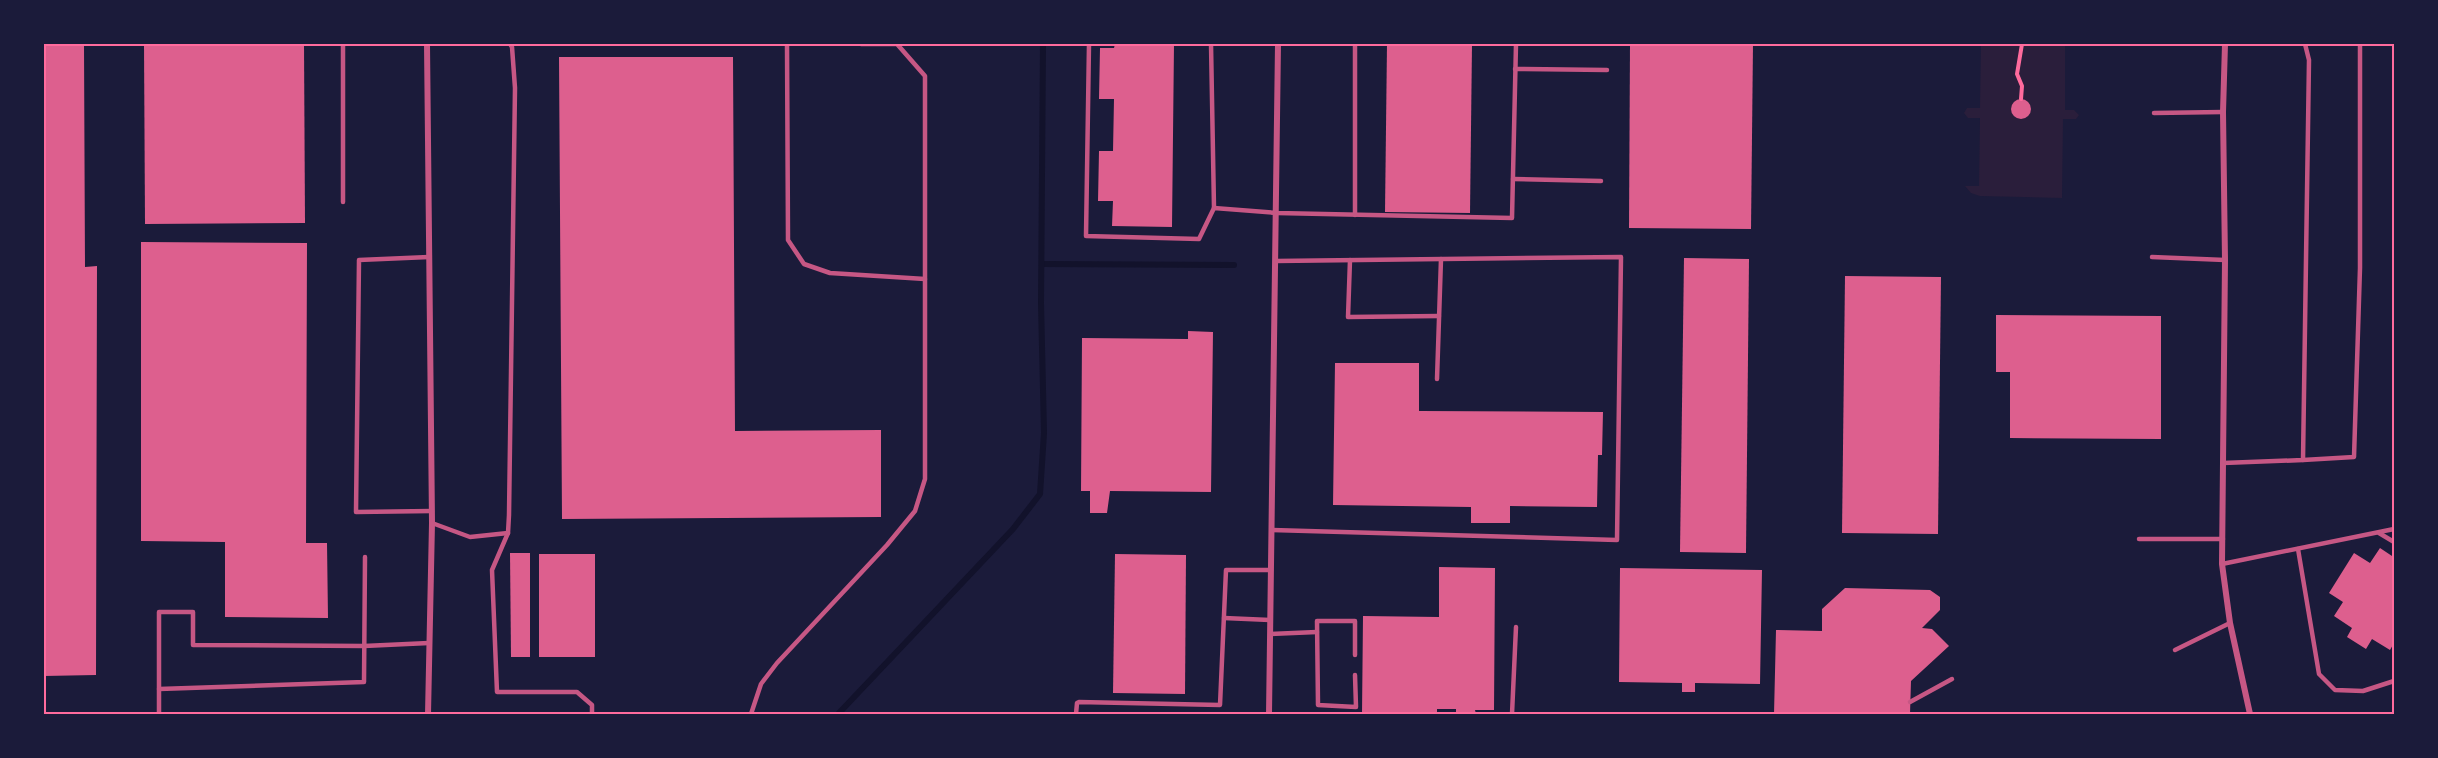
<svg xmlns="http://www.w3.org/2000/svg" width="2438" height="758" viewBox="0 0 2438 758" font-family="Signika,sans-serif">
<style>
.green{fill:#2a1e3b}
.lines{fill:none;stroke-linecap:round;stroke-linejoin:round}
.stream{stroke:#12122b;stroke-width:6}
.building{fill:#dd5f8e}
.path{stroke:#ff6b9d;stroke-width:4}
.service{stroke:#c65784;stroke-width:4.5}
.minor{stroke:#c65784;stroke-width:6}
.neatline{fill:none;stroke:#ff6b9d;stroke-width:2}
</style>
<rect width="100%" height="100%" fill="#1b1b3a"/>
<path class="green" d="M 1981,44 L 2065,44 L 2065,110 L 2074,110 L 2079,115 L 2076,119 L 2063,119 L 2062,198 L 1980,196 L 1971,193 L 1965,186 L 1979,186 L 1980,118 L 1968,118 L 1964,113 L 1967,108 L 1980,108 Z"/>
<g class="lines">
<g class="stream">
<path d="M 1042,264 L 1234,265"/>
<path d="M 839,713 L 1013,529 L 1040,494 L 1044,433 L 1041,303 L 1043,44"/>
</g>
</g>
<g class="building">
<path d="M 44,44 L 84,44 L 85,267 L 97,266 L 96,675 L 44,676 Z"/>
<path d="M 144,44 L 304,44 L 305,223 L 145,224 Z"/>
<path d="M 1115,44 L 1174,44 L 1172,227 L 1112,226 L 1113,201 L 1098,201 L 1099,151 L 1113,151 L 1114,99 L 1099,99 L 1100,48 L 1114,48 Z"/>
<path d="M 1387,44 L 1472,44 L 1470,213 L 1385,212 Z"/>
<path d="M 1630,44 L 1753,44 L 1751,229 L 1629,228 Z"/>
<path d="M 559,57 L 733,57 L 735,431 L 881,430 L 881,517 L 562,519 Z"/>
<circle cx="2021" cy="109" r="10"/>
<path d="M 141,242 L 307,243 L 306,543 L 327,543 L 328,618 L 225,617 L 225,542 L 141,541 Z"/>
<path d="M 1684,258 L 1749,259 L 1746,553 L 1680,552 Z"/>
<path d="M 1845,276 L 1941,277 L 1938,534 L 1842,533 Z"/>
<path d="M 1996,315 L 2161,316 L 2161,439 L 2010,438 L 2010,372 L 1996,372 Z"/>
<path d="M 1188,331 L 1213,332 L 1211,492 L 1110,491 L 1107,513 L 1090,513 L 1090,491 L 1081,491 L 1082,338 L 1188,339 Z"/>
<path d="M 1335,363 L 1419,363 L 1419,411 L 1603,412 L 1602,455 L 1598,455 L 1597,507 L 1510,506 L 1510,523 L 1471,523 L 1471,507 L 1333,505 Z"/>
<path d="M 2380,548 L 2392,556 L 2394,551 L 2394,643 L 2390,650 L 2372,639 L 2366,649 L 2347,637 L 2352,628 L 2334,616 L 2343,602 L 2329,593 L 2354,553 L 2370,563 Z"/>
<path d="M 510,553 L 530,553 L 530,657 L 511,657 Z"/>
<rect x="539" y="554" width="56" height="103"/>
<path d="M 1115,554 L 1186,555 L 1185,694 L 1113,693 Z"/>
<path d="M 1439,567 L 1495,568 L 1494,710 L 1475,710 L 1476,714 L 1456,714 L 1456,709 L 1437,709 L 1437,714 L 1362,714 L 1363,616 L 1439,617 Z"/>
<path d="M 1620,568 L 1762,570 L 1760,684 L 1695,683 L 1695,692 L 1682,692 L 1682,683 L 1619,682 Z"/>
<path d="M 1845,588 L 1930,590 L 1940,597 L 1940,610 L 1922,628 L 1932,629 L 1949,646 L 1911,681 L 1910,714 L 1774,714 L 1776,630 L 1822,631 L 1822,609 Z"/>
</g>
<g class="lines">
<path class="path" d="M 2021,99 L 2022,86 L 2017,74 L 2022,44"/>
<g class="service">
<path d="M 343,44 L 343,202"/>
<path d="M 510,44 L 512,47 L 515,88 L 509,515 L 508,533 L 492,570 L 497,692 L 577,692 L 592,705 L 592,714"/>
<path d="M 787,44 L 788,240 L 804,264 L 830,273 L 925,279"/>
<path d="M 1089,44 L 1086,236 L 1199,239 L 1214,208 L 1277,213 L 1512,218 L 1516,44"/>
<path d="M 1211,44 L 1214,208"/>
<path d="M 1355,44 L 1355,215"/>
<path d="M 1515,69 L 1607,70"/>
<path d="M 2154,113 L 2223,112"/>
<path d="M 1513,179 L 1601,181"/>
<path d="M 429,257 L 359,260 L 356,512 L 432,511"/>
<path d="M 2152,257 L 2225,260"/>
<path d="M 1350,260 L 1348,317 L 1439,316"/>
<path d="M 1437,379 L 1441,259"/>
<path d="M 2303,460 L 2354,457 L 2360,268 L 2360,44"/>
<path d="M 2223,463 L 2303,460 L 2309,60 L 2305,44"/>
<path d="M 432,523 L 470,537 L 508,533"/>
<path d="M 1272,530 L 1617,540 L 1621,257 L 1276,261"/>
<path d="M 2379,533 L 2394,542"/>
<path d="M 2139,539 L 2223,539"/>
<path d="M 2298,549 L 2319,674 L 2335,690 L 2363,691 L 2394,681"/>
<path d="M 2222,564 L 2394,529"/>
<path d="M 1224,618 L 1270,620"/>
<path d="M 1270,634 L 1317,632"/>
<path d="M 2175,650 L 2230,623"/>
<path d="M 1355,675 L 1356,707 L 1318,705 L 1317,621 L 1355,621 L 1355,655"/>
<path d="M 159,689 L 364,682 L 365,557"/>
<path d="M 1910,702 L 1952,679"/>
<path d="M 159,714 L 159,612 L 193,612 L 193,645 L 364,646 L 429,643"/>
<path d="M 751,714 L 761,684 L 777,663 L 887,545 L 915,511 L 925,479 L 925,76 L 897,44 L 861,44"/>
<path d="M 1076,714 L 1077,703 L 1079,702 L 1220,705 L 1226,570 L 1271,570"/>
<path d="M 1512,714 L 1516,627"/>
</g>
<g class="minor">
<path d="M 427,44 L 432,523 L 428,714"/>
<path d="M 2225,44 L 2223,112 L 2225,260 L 2222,564 L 2230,623 L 2250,714"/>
<path d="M 1269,714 L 1278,44"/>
</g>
</g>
<rect width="2438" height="758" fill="none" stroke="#1b1b3a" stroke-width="90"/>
<rect x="45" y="45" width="2348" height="668" class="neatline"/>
</svg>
